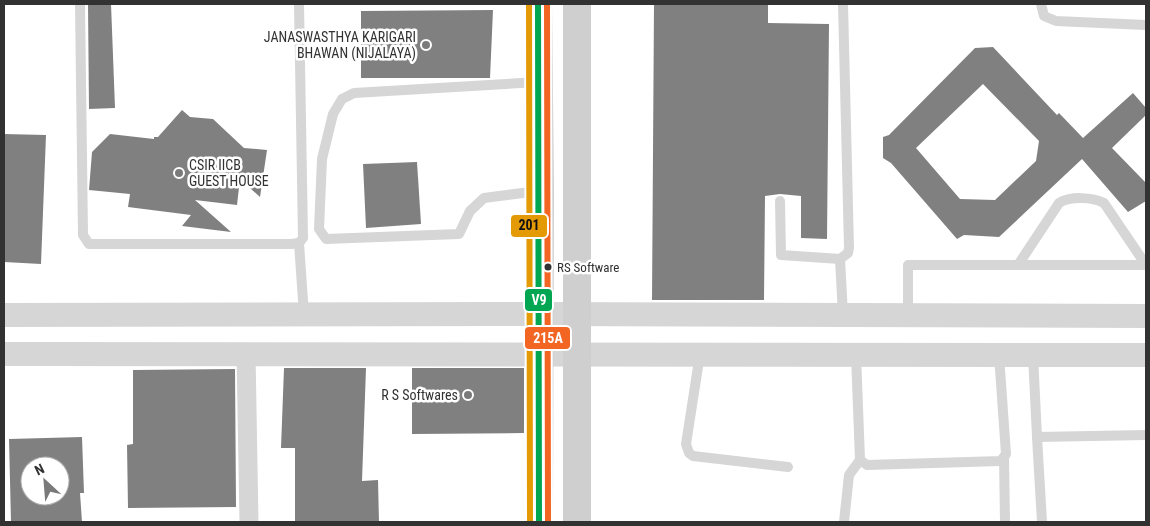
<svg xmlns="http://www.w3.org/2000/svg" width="1150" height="526" viewBox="0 0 1150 526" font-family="'Roboto Condensed',sans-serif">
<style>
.building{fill:#808080;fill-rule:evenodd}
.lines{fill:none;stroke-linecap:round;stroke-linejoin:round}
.service{stroke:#d6d6d6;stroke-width:10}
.minor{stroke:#d6d6d6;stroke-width:19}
.tertiary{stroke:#d6d6d6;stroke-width:24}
.secondary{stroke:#cfcfcf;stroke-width:28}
.bus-1-casing{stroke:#fff;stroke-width:10}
.bus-2-casing{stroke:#fff;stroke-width:10}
.bus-3-casing{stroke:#fff;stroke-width:10}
.bus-1{stroke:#00a651;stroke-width:6}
.bus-2{stroke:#e39a05;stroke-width:6}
.bus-3{stroke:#f26522;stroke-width:6}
.poi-dot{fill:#7a7a7a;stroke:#fff;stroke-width:2}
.bus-dot{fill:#323232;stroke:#fff;stroke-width:2}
.labels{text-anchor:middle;stroke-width:5;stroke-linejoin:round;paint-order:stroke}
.bus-label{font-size:13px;fill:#323232;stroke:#fff;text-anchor:start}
.poi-label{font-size:14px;fill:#323232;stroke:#fff;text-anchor:end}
.line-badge{stroke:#fff;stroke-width:2}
.badge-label{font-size:14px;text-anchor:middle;font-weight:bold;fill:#fff}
.pale-badge-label{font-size:14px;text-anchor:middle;font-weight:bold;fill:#111}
</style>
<rect width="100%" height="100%" fill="#fff"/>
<g class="building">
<path d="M 88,4 L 111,4 L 115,108 L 89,109 Z"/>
<path d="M 654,4 L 768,4 L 768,23 L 829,24 L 827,239 L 801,238 L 801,196 L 780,194 L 765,196 L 764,300 L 652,300 Z"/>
<path d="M 493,10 L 490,78 L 361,78 L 361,11 Z"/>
<path d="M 993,47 L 1057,115 L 1059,113 L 1083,138 L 1133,93 L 1146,108 L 1146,115 L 1112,148 L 1146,183 L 1146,201 L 1128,212 L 1082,159 L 999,237 L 964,235 L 957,239 L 891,163 L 883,158 L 883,137 L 889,135 L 975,48 ZM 983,84 L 1039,141 L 1036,161 L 995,200 L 960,199 L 916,148 Z"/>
<path d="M 182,110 L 190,117 L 213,119 L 244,148 L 267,150 L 260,197 L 240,179 L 237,205 L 195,200 L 231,232 L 182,226 L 191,215 L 128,207 L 130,194 L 89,190 L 92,152 L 110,134 L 154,139 L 154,137 L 158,137 Z"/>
<path d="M 4,134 L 46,135 L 41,264 L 4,262 Z"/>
<path d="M 417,162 L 421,224 L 366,228 L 363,164 Z"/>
<path d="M 284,368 L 366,368 L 362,481 L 378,480 L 379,522 L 295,522 L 295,448 L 281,448 Z"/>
<path d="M 412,368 L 524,368 L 524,433 L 412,434 Z"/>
<path d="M 235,369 L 236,507 L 128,508 L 127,445 L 133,444 L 133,370 Z"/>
<path d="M 82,437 L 84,493 L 80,493 L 82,522 L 11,522 L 9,439 ZM 30,466 L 60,466 L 60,496 L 30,496 Z"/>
</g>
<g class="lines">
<g class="service">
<path d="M 80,4 L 83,235 L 89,244 L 291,244 L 299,243 L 303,238 L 299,4"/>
<path d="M 1041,4 L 1044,16 L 1056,21 L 1146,25"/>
<path d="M 538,82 L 354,93 L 342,99 L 333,114 L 322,159 L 319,229 L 326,239 L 459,234 L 470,211 L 484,198 L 538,191"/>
<path d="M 780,201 L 781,255 L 840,259 L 843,315"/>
<path d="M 299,243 L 304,315"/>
<path d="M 840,259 L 848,253 L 849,248 L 843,4"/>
<path d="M 1018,265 L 1059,203 C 1070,196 1093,197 1104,203 L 1146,265"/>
<path d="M 908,316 L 908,265 L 1146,265"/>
<path d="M 700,354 L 686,444 L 689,453 L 693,456 L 788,467"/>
<path d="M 856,355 L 860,460 L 867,465 L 1001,461 L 1006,454 L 999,355"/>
<path d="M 1033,355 L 1037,437 L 1146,435"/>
<path d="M 1037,437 L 1042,522"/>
<path d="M 1004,457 L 1005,522"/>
<path d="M 844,522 L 849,475 L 860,460"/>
</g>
<path class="minor" d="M 246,353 L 249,522"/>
<g class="tertiary">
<path d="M 4,315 L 540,314 L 1146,316"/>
<path d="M 4,354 L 1146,355"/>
</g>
<g class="secondary">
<path d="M 538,4 L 540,191 L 539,522"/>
<path d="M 577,4 L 577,522"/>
</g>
<defs>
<path id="bus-1" d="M 538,4 L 539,522"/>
<path id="bus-2" d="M 529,4 L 530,522"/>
<path id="bus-3" d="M 547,4 L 548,522"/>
</defs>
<use href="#bus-1" class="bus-1-casing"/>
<use href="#bus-2" class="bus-2-casing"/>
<use href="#bus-3" class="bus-3-casing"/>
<use href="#bus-1" class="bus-1"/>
<use href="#bus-2" class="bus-2"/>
<use href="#bus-3" class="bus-3"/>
</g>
<g class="poi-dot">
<circle cx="426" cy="45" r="5"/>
<circle cx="179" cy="173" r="5"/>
<circle cx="468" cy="395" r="5"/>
</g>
<circle class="bus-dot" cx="548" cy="267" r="4.5"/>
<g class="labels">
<g class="bus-label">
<text x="557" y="272">RS Software</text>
</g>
<g class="poi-label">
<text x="416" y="42">JANASWASTHYA KARIGARI<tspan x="416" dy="16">BHAWAN (NIJALAYA)</tspan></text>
<text x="189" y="170" text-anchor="start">CSIR IICB<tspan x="189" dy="16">GUEST HOUSE</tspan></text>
<text x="458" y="400">R S Softwares</text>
</g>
</g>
<g class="line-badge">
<rect x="510" y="214" width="38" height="24" rx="5" fill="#e39a05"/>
<rect x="524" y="288" width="29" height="24" rx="5" fill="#00a651"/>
<rect x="524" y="326" width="47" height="24" rx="5" fill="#f26522"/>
</g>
<g class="badge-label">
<text x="539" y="305">V9</text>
<text x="548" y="343">215A</text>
</g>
<g class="pale-badge-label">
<text x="529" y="230">201</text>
</g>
<rect width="1150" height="526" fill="none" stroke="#323232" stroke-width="10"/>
<g transform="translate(45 481) rotate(334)"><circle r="24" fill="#ffffff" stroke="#adadad"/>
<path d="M0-4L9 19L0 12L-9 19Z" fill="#7a7a7a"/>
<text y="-8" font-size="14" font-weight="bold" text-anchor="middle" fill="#323232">N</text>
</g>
</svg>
